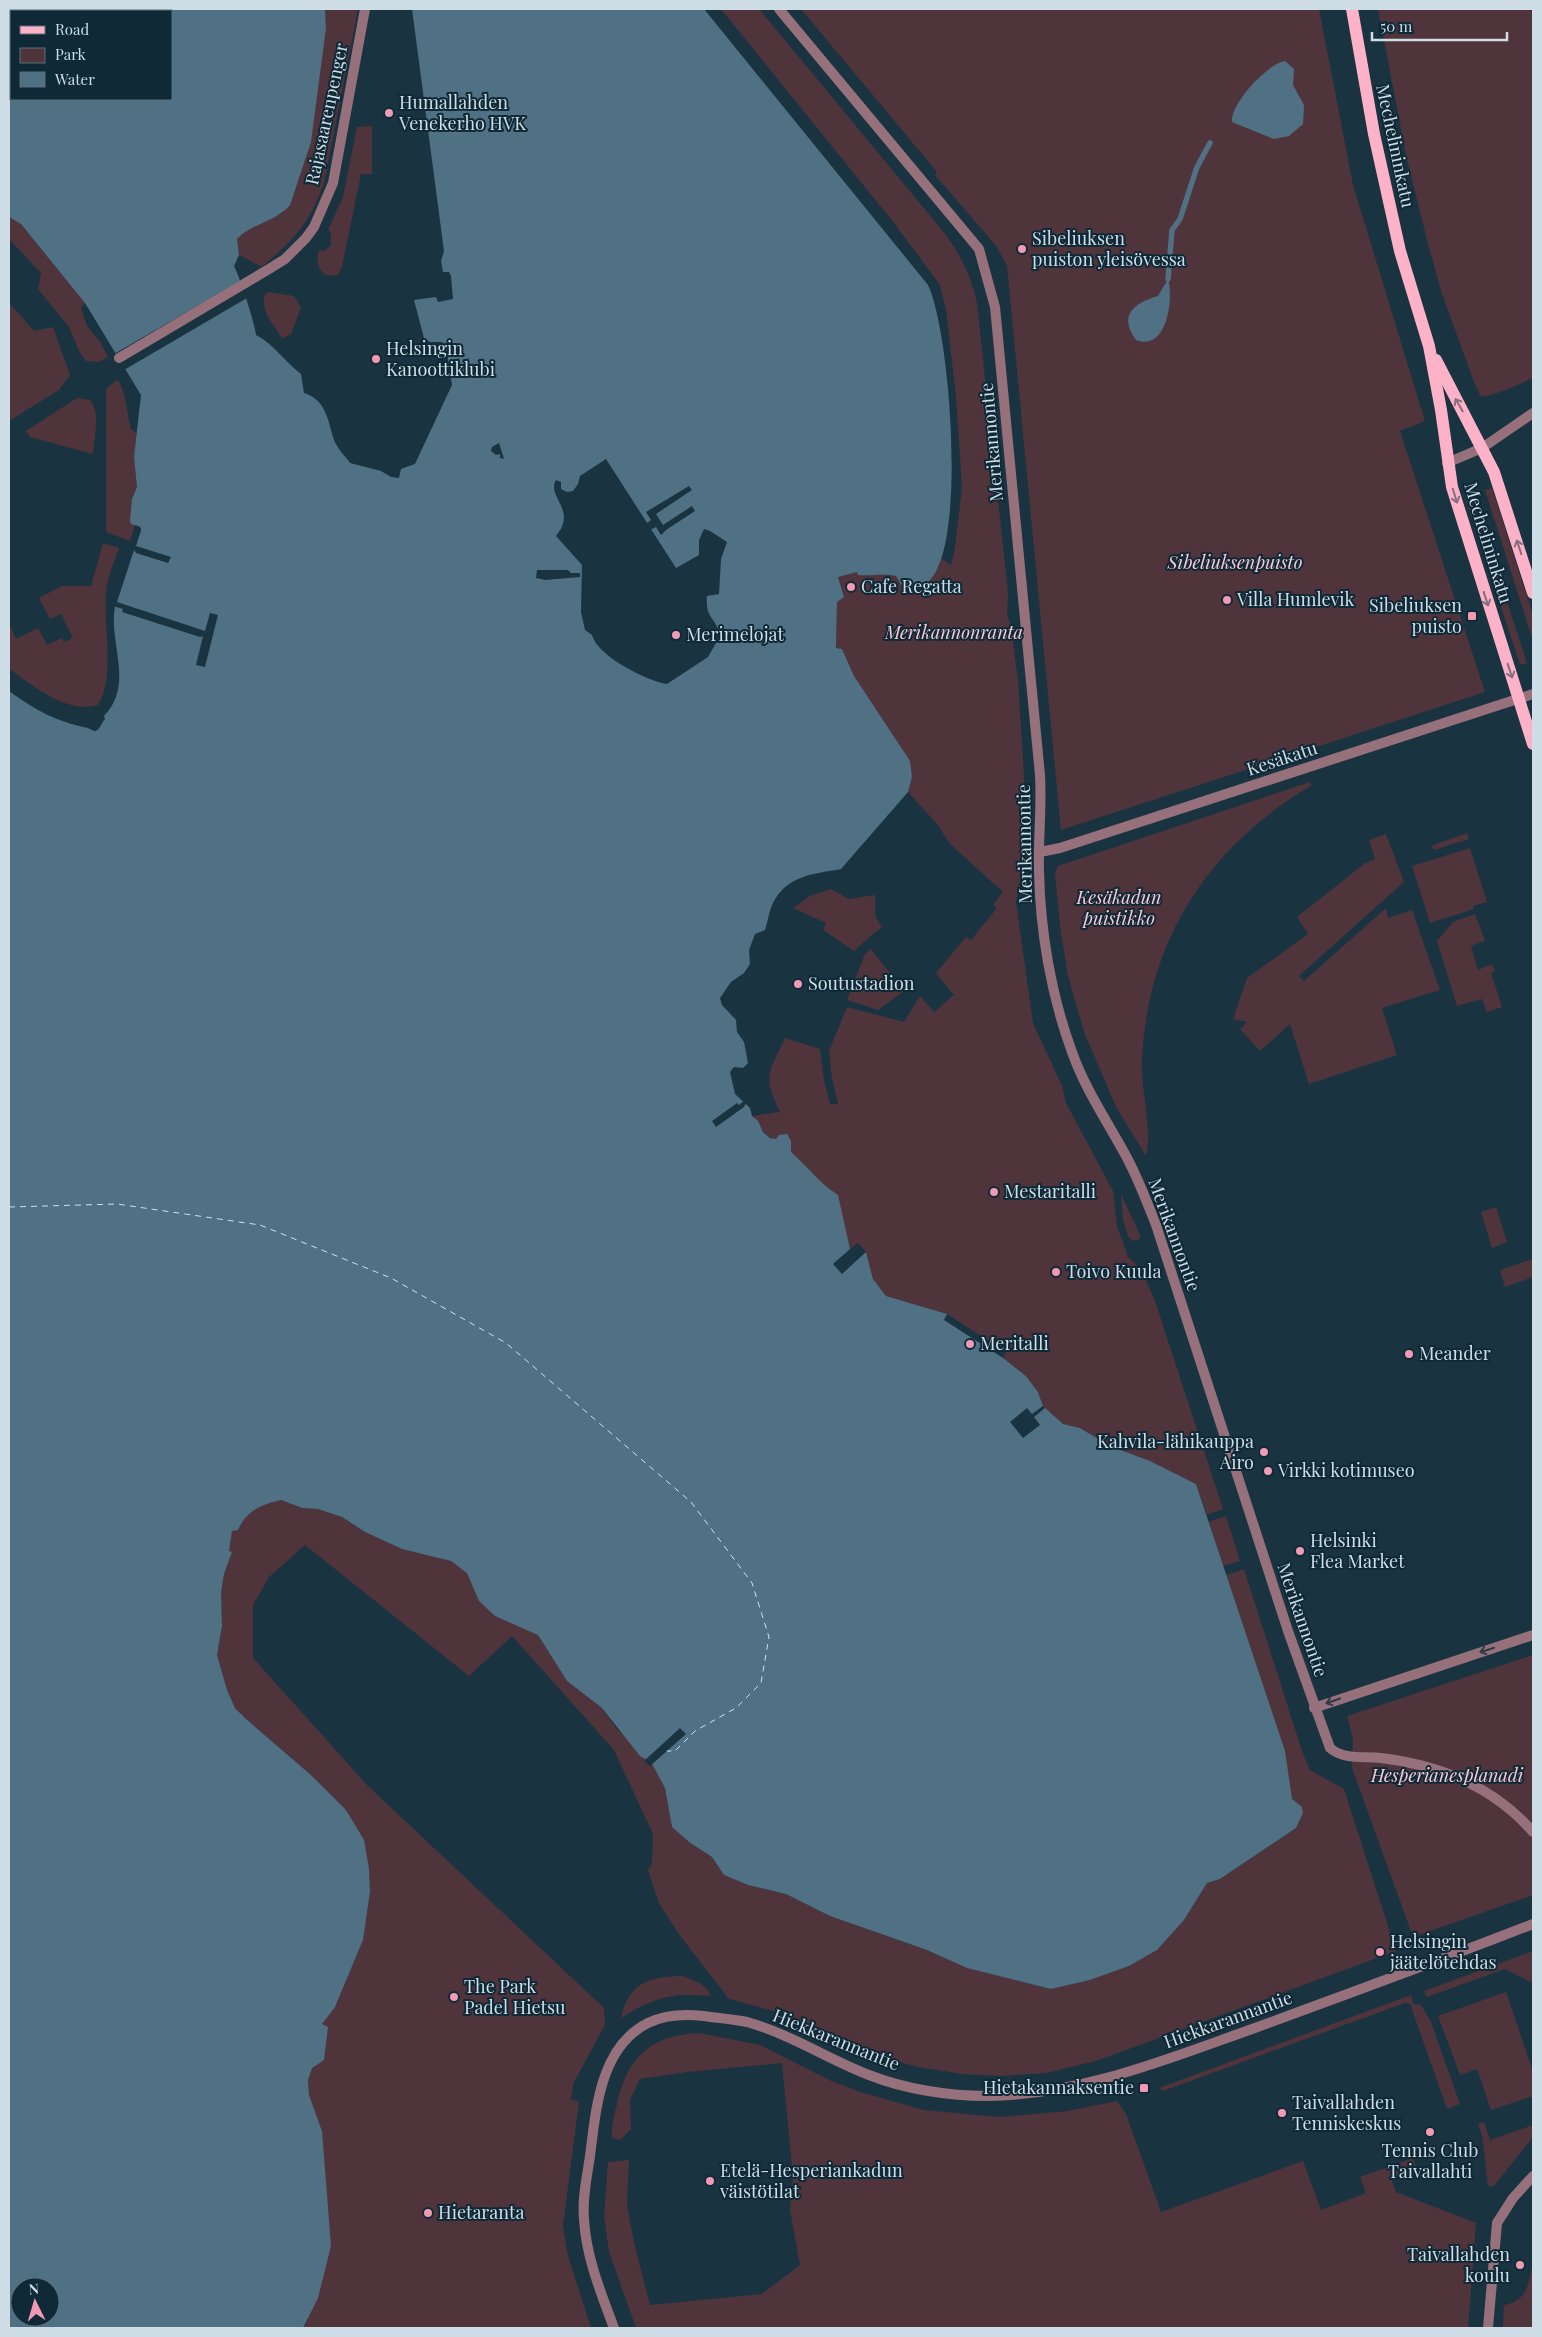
<svg xmlns="http://www.w3.org/2000/svg" width="1542" height="2337" viewBox="0 0 1542 2337" font-family="'Playfair Display',serif">
<style>
.green{fill:#50343c}
.water{fill:#507184;fill-rule:evenodd}
.pier{fill:#193341}
.lines{fill:none;stroke-linecap:round;stroke-linejoin:round}
.stream{stroke:#507184;stroke-width:5.5}
.ferry{stroke:#c2e5fa;stroke-width:1;stroke-dasharray:6 5;stroke-linecap:butt}
.minor{stroke:#96717b;stroke-width:10}
.primary{stroke:#feb2c7;stroke-width:12}
.oneway{stroke:#866e7f}
.oneway2{stroke:#313b48}
.poi-dot{fill:#f19ab3;stroke:#0f2937;stroke-width:2}
.labels{text-anchor:middle;stroke-width:4;stroke-linejoin:round;paint-order:stroke}
.poi-label{font-size:18px;fill:#cedde6;stroke:#0f2937;text-anchor:start}
.street-label{font-size:18px;fill:#cedde6;stroke:#0f2937}
.park-label{font-size:18px;font-style:italic;fill:#fec9d7;stroke:#0f2937}
</style>
<rect width="100%" height="100%" fill="#193341"/>
<g class="green">
<path d="M 325,9 L 358,9 L 324,183 C 309,225 295,238 262,267 L 239,255 L 237,239 L 245,230 L 283,213 L 326,28 Z"/>
<path d="M 721,9 L 759,9 L 942,230 C 960,253 971,275 977,303 L 1008,593 L 1007,615 L 1011,627 L 1018,680 L 1024,776 L 1024,854 L 1016,902 L 1033,1023 L 1062,1086 L 1066,1103 L 1113,1191 L 1117,1226 L 1128,1257 L 1135,1263 L 1145,1278 L 1155,1301 L 1223,1509 L 1207,1515 L 1196,1484 L 1150,1461 L 1110,1446 L 1080,1428 L 1063,1424 L 1043,1406 L 1038,1392 L 1026,1376 L 1003,1358 L 1006,1352 L 947,1314 L 886,1296 L 873,1279 L 866,1252 L 858,1243 L 850,1249 L 837,1195 C 819,1183 807,1166 790,1152 L 791,1141 C 781,1140 770,1140 764,1132 C 759,1127 758,1121 752,1116 L 780,1112 C 762,1075 769,1073 785,1038 L 820,1049 L 824,1080 L 830,1104 L 838,1104 L 832,1078 L 829,1051 L 847,1007 L 904,1022 L 920,996 L 934,1012 L 954,995 L 936,973 L 966,937 L 971,940 L 997,908 L 993,905 L 1003,892 L 950,844 L 937,824 L 908,792 L 912,777 L 854,676 L 842,649 L 837,648 L 836,645 L 837,602 L 844,597 L 838,577 L 857,572 L 896,576 L 902,586 L 939,567 L 941,558 L 951,565 L 955,548 L 962,487 L 956,396 L 946,310 L 940,285 L 894,223 Z"/>
<path d="M 801,9 L 1319,9 L 1353,185 L 1425,421 L 1400,431 L 1485,692 L 1061,830 L 1007,266 L 997,247 L 935,175 L 937,172 Z"/>
<path d="M 1378,9 L 1533,9 L 1533,378 C 1515,386 1502,393 1481,397 L 1474,382 L 1442,294 L 1427,240 L 1406,155 Z"/>
<path d="M 372,126 L 372,174 L 361,174 L 342,267 L 338,275 C 320,279 315,265 319,250 L 325,251 L 331,245 L 331,233 L 328,230 L 343,197 L 357,127 Z"/>
<path d="M 9,217 L 21,224 L 85,303 L 81,308 L 87,326 L 100,342 L 108,357 L 99,362 L 86,361 L 79,351 L 69,327 L 38,289 L 41,273 L 9,239 Z"/>
<path d="M 268,292 L 294,296 L 301,308 L 291,334 L 282,339 C 273,321 263,318 264,296 Z"/>
<path d="M 9,303 L 34,331 L 53,327 L 70,375 L 59,390 L 9,421 Z"/>
<path d="M 117,380 C 126,388 127,416 131,429 L 137,434 L 134,457 L 137,487 L 132,499 L 131,524 L 135,525 L 130,541 L 106,532 L 106,389 Z"/>
<path d="M 77,398 L 90,400 C 101,412 94,439 93,454 L 30,437 L 26,431 Z"/>
<path d="M 1492,488 L 1533,615 L 1533,641 L 1485,490 Z"/>
<path d="M 1472,495 L 1527,663 L 1520,665 L 1465,497 Z"/>
<path d="M 103,543 L 119,548 C 115,560 109,573 107,585 C 101,620 117,675 98,705 C 66,714 34,686 9,669 L 9,624 L 16,639 L 38,628 L 47,645 L 62,638 L 64,642 L 73,638 L 61,614 L 50,619 L 39,598 L 62,586 L 91,586 Z"/>
<path d="M 1310,782 L 1312,785 C 1210,846 1148,937 1142,1059 C 1140,1089 1153,1129 1146,1156 L 1116,1107 L 1084,1032 L 1068,976 L 1060,926 L 1055,873 L 1058,866 Z"/>
<path d="M 1467,833 L 1469,839 L 1434,850 L 1431,846 Z"/>
<path d="M 1386,834 L 1404,882 L 1299,976 L 1304,981 L 1386,908 L 1388,918 L 1412,910 L 1440,990 L 1382,1008 L 1397,1055 L 1309,1084 L 1290,1024 L 1260,1051 L 1240,1029 L 1247,1022 L 1233,1019 L 1247,978 L 1308,934 L 1297,917 L 1364,864 L 1375,859 L 1369,840 Z"/>
<path d="M 1470,848 L 1487,902 L 1473,906 L 1474,909 L 1430,923 L 1412,866 Z"/>
<path d="M 831,889 L 849,899 L 875,895 L 875,915 L 882,928 L 875,932 L 854,951 L 823,930 L 826,923 L 793,908 L 810,896 Z"/>
<path d="M 1475,914 L 1485,941 L 1471,946 L 1478,970 L 1492,964 L 1495,972 L 1491,973 L 1502,1007 L 1487,1012 L 1482,999 L 1457,1006 L 1437,941 L 1453,922 Z"/>
<path d="M 871,949 L 904,991 L 878,1010 L 847,1000 L 865,954 Z"/>
<path d="M 1121,1194 L 1140,1235 L 1140,1239 L 1133,1241 L 1129,1238 L 1123,1220 Z"/>
<path d="M 1496,1207 L 1507,1242 L 1492,1248 L 1481,1212 Z"/>
<path d="M 1533,1259 L 1533,1277 L 1505,1287 L 1500,1270 Z"/>
<path d="M 281,1500 L 302,1508 L 318,1509 L 342,1517 L 365,1532 L 402,1549 L 451,1561 L 468,1573 L 479,1601 L 495,1615 L 538,1635 L 567,1681 L 602,1708 L 617,1729 L 651,1762 L 665,1788 L 672,1827 L 689,1842 L 712,1857 L 724,1875 L 748,1885 L 786,1894 L 830,1916 L 927,1950 L 967,1968 L 1051,1989 L 1090,1980 L 1129,1966 L 1157,1950 L 1184,1920 L 1207,1883 L 1220,1879 L 1296,1828 L 1303,1813 L 1292,1799 L 1284,1751 L 1226,1575 L 1244,1569 L 1302,1751 L 1310,1770 L 1344,1789 L 1396,1951 L 1096,2061 L 1046,2073 L 1002,2076 L 962,2074 L 918,2067 L 864,2052 L 777,2012 L 729,1999 L 678,1933 L 659,1903 L 648,1870 L 652,1864 L 653,1834 L 614,1750 L 512,1636 L 469,1676 L 305,1545 L 269,1577 L 253,1605 L 253,1658 L 368,1786 L 604,2008 L 605,2025 L 573,2084 L 571,2100 L 579,2101 L 563,2226 L 568,2256 L 591,2328 L 303,2328 L 307,2322 L 327,2205 L 322,2131 L 309,2095 L 308,2080 L 322,2024 L 326,2016 L 335,2007 L 363,1940 L 370,1892 L 369,1869 L 346,1810 L 311,1775 L 246,1719 L 235,1708 L 227,1690 L 217,1655 L 222,1626 L 221,1593 L 224,1574 L 232,1552 L 229,1551 L 232,1530 L 238,1530 C 247,1509 261,1505 281,1500 Z"/>
<path d="M 1226,1516 L 1240,1561 L 1223,1566 L 1209,1522 Z"/>
<path d="M 1533,1655 L 1533,1895 L 1413,1937 L 1352,1768 L 1353,1739 L 1347,1716 Z"/>
<path d="M 1533,1951 L 1533,1983 L 1505,1969 L 1427,1997 L 1424,1991 Z"/>
<path d="M 681,1976 C 692,1979 707,1984 711,1996 C 704,1996 698,1995 691,1995 C 661,1995 646,2003 621,2018 C 629,1983 648,1977 681,1976 Z"/>
<path d="M 1506,1992 L 1533,2072 L 1533,2096 L 1491,2110 L 1477,2069 L 1460,2075 L 1438,2016 Z"/>
<path d="M 1411,1995 L 1413,2004 L 1421,2005 L 1431,2022 L 1460,2104 L 1447,2109 L 1410,2004 L 1405,2003 L 1163,2091 L 1159,2088 Z"/>
<path d="M 699,2033 L 760,2045 L 829,2080 L 860,2092 L 924,2110 L 999,2117 L 1068,2111 L 1117,2101 L 1126,2114 L 1161,2212 L 1303,2161 L 1321,2210 L 1366,2193 L 1360,2177 L 1413,2158 L 1417,2170 L 1391,2179 L 1396,2192 L 1476,2223 L 1468,2328 L 636,2328 L 609,2252 L 604,2216 L 608,2162 L 629,2160 L 627,2205 L 634,2243 L 650,2305 L 762,2294 L 800,2265 L 790,2210 L 793,2177 L 782,2063 L 687,2072 L 640,2079 L 630,2100 L 631,2129 L 620,2140 L 612,2138 C 611,2126 614,2116 617,2104 C 627,2057 651,2035 699,2033 Z"/>
<path d="M 1484,2122 L 1490,2140 L 1533,2125 L 1533,2137 L 1494,2186 L 1488,2186 L 1482,2135 L 1478,2124 Z"/>
<path d="M 1533,2263 L 1533,2328 L 1503,2328 L 1504,2305 C 1528,2301 1528,2284 1533,2263 Z"/>
</g>
<g class="water">
<path d="M 9,9 L 325,9 L 326,28 L 311,142 L 290,205 C 276,222 252,223 237,239 L 239,255 L 234,266 C 240,277 255,324 256,335 C 274,344 285,362 301,374 L 304,393 C 327,400 328,422 334,440 C 337,448 345,456 350,463 L 381,471 L 391,477 L 399,478 L 401,469 L 415,464 L 452,385 L 446,346 L 442,342 L 430,342 L 424,338 L 414,300 L 436,297 L 438,302 L 453,299 L 451,276 L 449,272 L 443,272 L 441,261 L 444,251 L 412,9 L 704,9 L 928,285 C 950,331 967,542 930,580 C 923,588 911,588 902,586 L 896,576 C 883,573 872,576 858,575 L 857,572 L 838,577 L 844,597 L 837,602 L 836,648 L 842,649 L 854,676 L 910,761 L 912,777 L 908,792 L 841,869 C 814,874 787,875 773,903 C 769,911 768,921 765,930 L 755,934 L 749,950 L 750,964 L 744,973 L 731,982 L 720,998 L 722,1005 L 736,1020 L 737,1032 L 744,1042 L 748,1063 L 743,1068 L 734,1067 L 730,1072 L 735,1094 L 750,1108 L 752,1116 L 758,1121 L 763,1132 L 770,1138 L 776,1139 L 779,1135 L 787,1134 L 791,1141 L 791,1152 C 807,1166 819,1183 838,1195 L 850,1249 L 833,1264 L 842,1274 L 866,1252 L 873,1279 L 886,1296 L 947,1314 L 944,1320 L 1003,1358 L 1026,1376 L 1038,1392 L 1043,1406 L 1063,1424 L 1080,1428 L 1110,1446 L 1150,1461 L 1196,1484 L 1285,1751 L 1292,1799 L 1302,1807 L 1303,1813 L 1296,1828 L 1220,1879 L 1207,1883 L 1184,1920 L 1157,1950 L 1129,1966 L 1090,1980 L 1051,1989 L 967,1968 L 927,1950 L 830,1916 L 786,1894 L 748,1885 L 724,1875 L 712,1857 L 689,1842 L 672,1827 L 665,1788 L 651,1762 L 640,1756 L 602,1708 L 567,1681 L 538,1635 L 495,1616 L 479,1601 L 467,1573 L 451,1561 L 402,1549 L 365,1532 L 342,1517 L 318,1509 L 302,1508 L 281,1500 C 261,1505 247,1510 238,1530 L 232,1531 L 229,1551 L 232,1552 L 224,1574 L 221,1593 L 222,1626 L 217,1655 L 227,1690 L 235,1708 L 246,1719 L 311,1775 L 346,1810 L 364,1840 L 369,1869 L 370,1892 L 363,1940 L 335,2007 L 322,2024 L 328,2027 L 324,2060 L 312,2068 L 308,2080 L 309,2095 L 322,2131 L 331,2246 L 318,2298 L 303,2328 L 9,2328 L 9,691 C 37,711 55,721 88,728 C 90,729 94,731 95,731 C 100,730 102,722 105,719 L 104,716 C 135,683 108,644 115,606 C 120,581 133,555 141,530 L 140,527 L 131,524 L 130,521 L 132,499 L 137,487 L 134,457 L 141,395 L 85,303 L 21,224 L 9,217 ZM 11,11 L 171,11 L 171,99 L 11,99 ZM 499,443 L 504,459 L 500,458 L 500,454 L 496,455 L 491,451 L 492,447 ZM 606,459 L 676,568 L 699,555 L 699,540 L 704,529 L 710,531 L 727,542 L 721,559 L 719,594 L 707,596 C 705,620 716,616 720,636 L 708,657 L 667,684 C 647,681 597,656 592,635 L 585,630 L 581,612 L 582,565 L 556,536 C 578,510 546,497 556,480 L 561,482 L 561,489 L 567,492 L 573,491 L 578,484 L 580,476 ZM 20,2287 L 50,2287 L 50,2317 L 20,2317 Z"/>
<path d="M 1285,61 L 1294,69 L 1293,85 L 1304,105 L 1303,124 L 1289,136 L 1274,139 L 1232,122 C 1230,104 1268,63 1285,61 Z"/>
<path d="M 1168,279 C 1174,299 1167,352 1136,340 C 1118,315 1134,303 1158,296 Z"/>
</g>
<g class="pier">
<path d="M 244,279 L 247,298 L 124,370 L 114,354 Z"/>
<path d="M 689,486 L 692,490 L 656,514 L 663,525 L 692,506 L 695,511 L 666,530 L 661,535 L 656,527 L 650,530 L 646,524 L 651,520 L 646,512 Z"/>
<path d="M 135,525 L 140,527 L 141,530 L 136,546 L 171,557 L 168,563 L 136,553 L 134,550 L 117,602 L 205,631 L 210,613 L 218,615 L 205,667 L 196,665 L 203,636 L 200,637 L 122,612 L 123,609 L 113,606 L 138,530 L 135,528 Z"/>
<path d="M 537,570 L 568,570 L 571,573 L 580,573 L 580,577 L 545,580 L 536,578 Z"/>
<path d="M 744,1101 L 746,1103 L 744,1107 L 716,1127 L 712,1121 L 737,1103 L 739,1105 Z"/>
<path d="M 1043,1406 L 1045,1408 L 1034,1417 L 1040,1425 L 1023,1438 L 1010,1422 L 1027,1408 L 1032,1414 Z"/>
<path d="M 680,1728 L 686,1734 L 650,1766 L 644,1761 Z"/>
</g>
<g class="lines">
<path class="stream" d="M 1168,279 L 1172,230 L 1180,219 L 1197,167 L 1210,143"/>
<path class="ferry" d="M 9,1207 L 117,1204 L 260,1225 L 391,1278 L 506,1343 L 691,1502 L 752,1583 L 769,1637 L 761,1683 L 736,1708 L 695,1731 L 675,1751 L 667,1751"/>
<g class="minor">
<path d="M 779,9 L 979,249 L 995,307 L 1040,775 C 1042,807 1038,838 1039,870 C 1040,930 1051,995 1072,1052 C 1085,1089 1107,1121 1126,1156 C 1138,1178 1147,1202 1156,1225 L 1288,1631 L 1330,1748 C 1344,1760 1363,1756 1381,1758 C 1439,1765 1494,1787 1533,1832"/>
<path d="M 119,358 L 269,269 L 285,259 L 306,238 L 314,227 L 333,183 L 365,9"/>
<path d="M 1447,463 L 1482,448 L 1533,413"/>
<path d="M 1040,852 L 1060,848 L 1533,694"/>
<path d="M 1314,1708 L 1533,1635"/>
<path d="M 614,2328 C 601,2293 586,2257 584,2219 C 582,2198 587,2177 590,2156 C 596,2109 600,2047 648,2023 C 665,2015 685,2014 703,2016 C 718,2018 733,2019 747,2022 C 790,2034 828,2059 869,2075 C 904,2089 949,2096 987,2096 C 1081,2095 1167,2059 1255,2028 C 1348,1994 1441,1960 1533,1924"/>
<path d="M 1488,2328 L 1497,2223 L 1513,2198 L 1533,2176"/>
</g>
<g class="primary">
<path d="M 1352,9 L 1374,134 L 1400,251 L 1429,346 L 1441,410 L 1452,487 L 1533,744"/>
<path d="M 1436,360 L 1494,472 L 1533,593"/>
</g>
</g>
<defs><path id="oneway-shaft" d="M-6 0H5M1.5-3L5.5 0L1.5 3" fill="none" stroke-width="1.6" stroke-linecap="round" stroke-linejoin="round" transform="scale(1.25)"/></defs>
<g class="oneway">
<use href="#oneway-shaft" transform="translate(1459 405) rotate(-120)"/>
<use href="#oneway-shaft" transform="translate(1455 496) rotate(73)"/>
<use href="#oneway-shaft" transform="translate(1519 547) rotate(-108)"/>
<use href="#oneway-shaft" transform="translate(1486 599) rotate(72)"/>
<use href="#oneway-shaft" transform="translate(1510 671) rotate(72)"/>
</g>
<g class="oneway2">
<use href="#oneway-shaft" transform="translate(1487 1650) rotate(162)"/>
<use href="#oneway-shaft" transform="translate(1333 1701) rotate(161)"/>
</g>
<g class="poi-dot">
<circle cx="389" cy="113" r="5"/>
<circle cx="1022" cy="249" r="5"/>
<circle cx="376" cy="359" r="5"/>
<circle cx="851" cy="587" r="5"/>
<circle cx="1227" cy="600" r="5"/>
<rect x="1467" y="611" width="10" height="10" rx="2.5"/>
<circle cx="676" cy="635" r="5"/>
<circle cx="798" cy="984" r="5"/>
<circle cx="994" cy="1192" r="5"/>
<circle cx="1056" cy="1272" r="5"/>
<circle cx="970" cy="1344" r="5"/>
<circle cx="1409" cy="1354" r="5"/>
<circle cx="1264" cy="1452" r="5"/>
<circle cx="1268" cy="1471" r="5"/>
<circle cx="1300" cy="1551" r="5"/>
<circle cx="1380" cy="1952" r="5"/>
<circle cx="454" cy="1997" r="5"/>
<rect x="1139" y="2083" width="10" height="10" rx="2.5"/>
<circle cx="1282" cy="2113" r="5"/>
<circle cx="1430" cy="2132" r="5"/>
<circle cx="710" cy="2181" r="5"/>
<circle cx="428" cy="2213" r="5"/>
<circle cx="1520" cy="2265" r="5"/>
</g>
<g class="labels">
<g class="poi-label">
<text x="399" y="109">Humallahden<tspan x="399" dy="21">Venekerho HVK</tspan></text>
<text x="1032" y="245">Sibeliuksen<tspan x="1032" dy="21">puiston yleisövessa</tspan></text>
<text x="386" y="355">Helsingin<tspan x="386" dy="21">Kanoottiklubi</tspan></text>
<text x="861" y="593">Cafe Regatta</text>
<text x="1237" y="606">Villa Humlevik</text>
<text x="1462" y="612" text-anchor="end">Sibeliuksen<tspan x="1462" dy="21">puisto</tspan></text>
<text x="686" y="641">Merimelojat</text>
<text x="808" y="990">Soutustadion</text>
<text x="1004" y="1198">Mestaritalli</text>
<text x="1066" y="1278">Toivo Kuula</text>
<text x="980" y="1350">Meritalli</text>
<text x="1419" y="1360">Meander</text>
<text x="1254" y="1448" text-anchor="end">Kahvila-lähikauppa<tspan x="1254" dy="21">Airo</tspan></text>
<text x="1278" y="1477">Virkki kotimuseo</text>
<text x="1310" y="1547">Helsinki<tspan x="1310" dy="21">Flea Market</tspan></text>
<text x="1390" y="1948">Helsingin<tspan x="1390" dy="21">jäätelötehdas</tspan></text>
<text x="464" y="1993">The Park<tspan x="464" dy="21">Padel Hietsu</tspan></text>
<text x="1134" y="2094" text-anchor="end">Hietakannaksentie</text>
<text x="1292" y="2109">Taivallahden<tspan x="1292" dy="21">Tenniskeskus</tspan></text>
<text x="1430" y="2157" text-anchor="middle">Tennis Club<tspan x="1430" dy="21">Taivallahti</tspan></text>
<text x="720" y="2177">Etelä-Hesperiankadun<tspan x="720" dy="21">väistötilat</tspan></text>
<text x="438" y="2219">Hietaranta</text>
<text x="1510" y="2261" text-anchor="end">Taivallahden<tspan x="1510" dy="21">koulu</tspan></text>
</g>
<g class="street-label">
<text transform="translate(327 114) rotate(-78)" y="6">Rajasaarenpenger</text>
<text transform="translate(1395 146) rotate(78)" y="6">Mechelininkatu</text>
<text transform="translate(992 442) rotate(-95)" y="6">Merikannontie</text>
<text transform="translate(1488 543) rotate(73)" y="6">Mechelininkatu</text>
<text transform="translate(1282 759) rotate(-18)" y="6">Kesäkatu</text>
<text transform="translate(1025 844) rotate(-91)" y="6">Merikannontie</text>
<text transform="translate(1174 1235) rotate(70)" y="6">Merikannontie</text>
<text transform="translate(1302 1620) rotate(71)" y="6">Merikannontie</text>
<text transform="translate(1228 2020) rotate(-20)" y="6">Hiekkarannantie</text>
<text transform="translate(836 2040) rotate(22)" y="6">Hiekkarannantie</text>
</g>
<g class="park-label">
<text x="1235" y="569">Sibeliuksenpuisto</text>
<text x="954" y="639">Merikannonranta</text>
<text x="1119" y="904">Kesäkadun<tspan x="1119" dy="21">puistikko</tspan></text>
<text x="1447" y="1782">Hesperianesplanadi</text>
</g>
</g>
<rect width="1542" height="2337" fill="none" stroke="#cedde6" stroke-width="20"/>
<rect x="10" y="10" width="162" height="90" fill="#0f2937" stroke="#5b717d"/>
<rect x="20" y="26" width="25" height="8" fill="#feb2c7" stroke="#5b717d"/>
<text x="55" y="35" font-size="15" fill="#cedde6">Road</text>
<rect x="20" y="48" width="25" height="15" fill="#50343c" stroke="#5b717d"/>
<text x="55" y="60" font-size="15" fill="#cedde6">Park</text>
<rect x="20" y="72" width="25" height="15" fill="#507184" stroke="#5b717d"/>
<text x="55" y="85" font-size="15" fill="#cedde6">Water</text>
<g transform="translate(35 2302) rotate(355)"><circle r="24" fill="#0f2937" stroke="#5b717d"/>
<path d="M0-4L9 19L0 12L-9 19Z" fill="#f19ab3"/>
<text y="-8" font-size="14" font-weight="bold" text-anchor="middle" fill="#cedde6">N</text>
</g>
<path d="M1372 32v8h135v-8" fill="none" stroke="#cedde6" stroke-width="2.5"/>
<text x="1380" y="32" font-size="15" fill="#cedde6" stroke="#0f2937" stroke-width="4" paint-order="stroke">50 m</text>
</svg>
